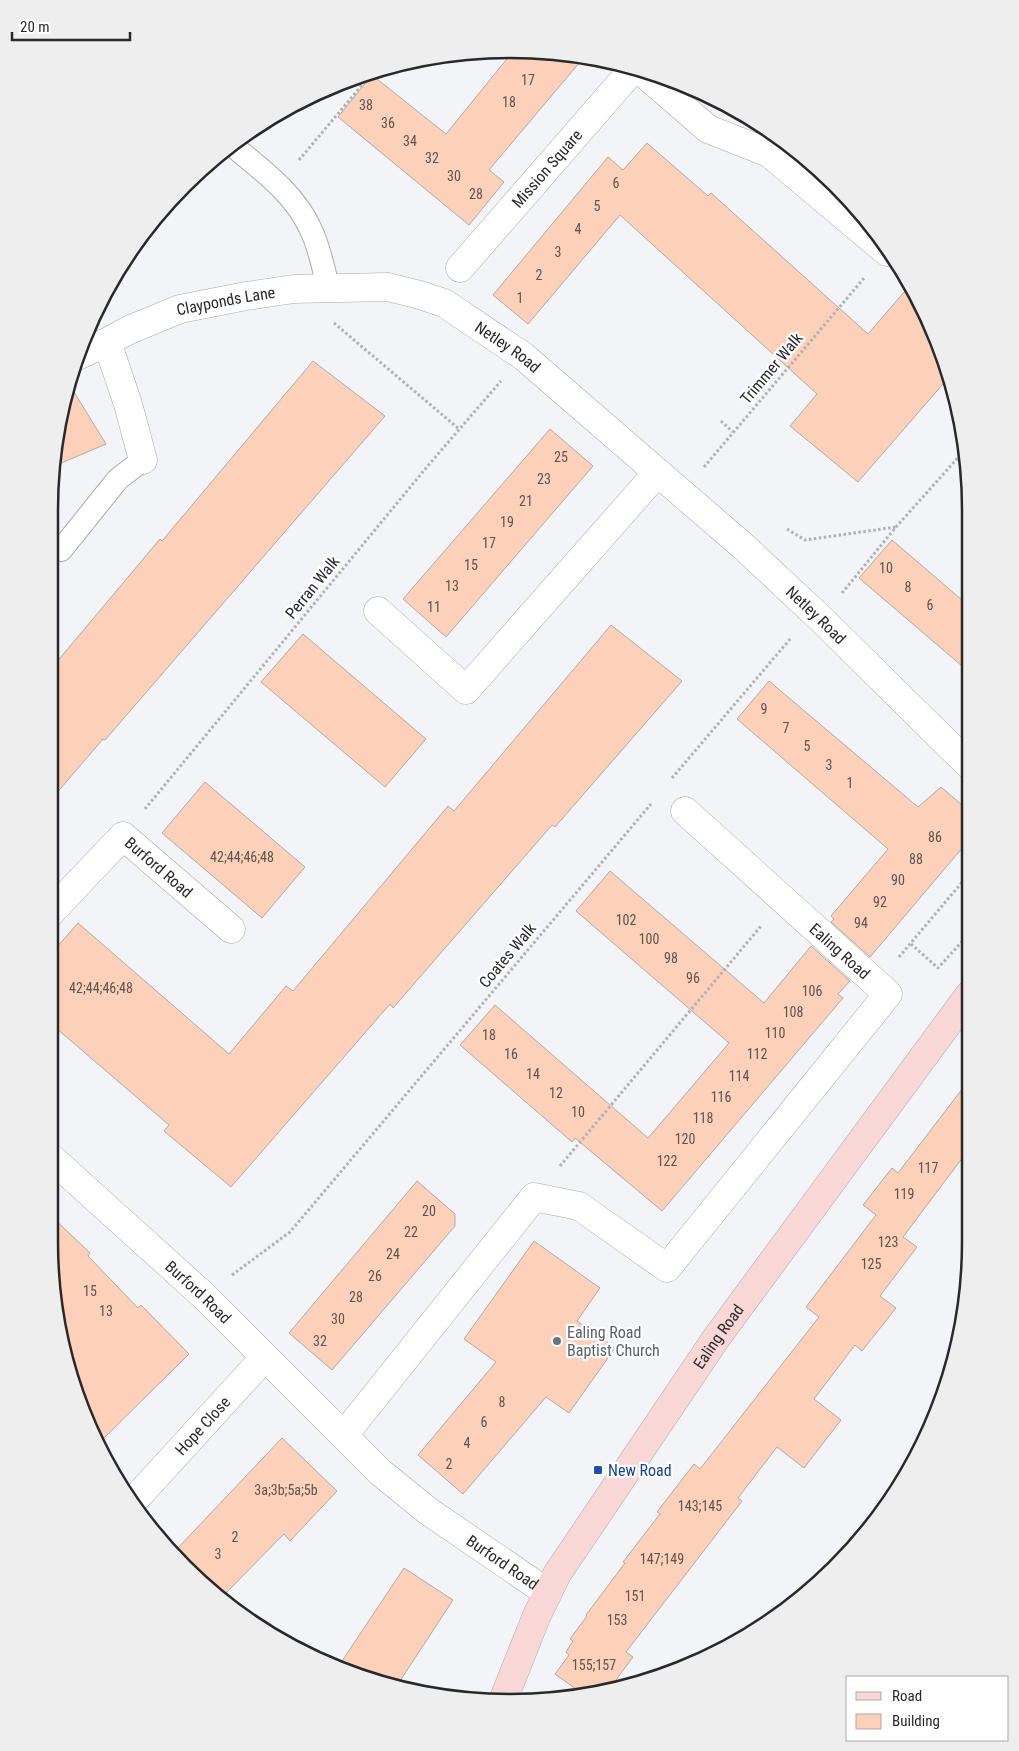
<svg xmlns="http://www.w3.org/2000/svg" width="1019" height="1751" viewBox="0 0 1019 1751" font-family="'Roboto Condensed',sans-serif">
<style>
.building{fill:#fcd0b9;stroke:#afabaa}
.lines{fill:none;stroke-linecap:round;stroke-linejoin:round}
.service-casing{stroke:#a8a9ac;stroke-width:24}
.pedestrian-casing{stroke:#a8a9ac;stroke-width:29}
.minor-casing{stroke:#a8a9ac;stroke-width:29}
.secondary-casing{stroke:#a8a9ac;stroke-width:29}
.path{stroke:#afb1b3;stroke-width:3;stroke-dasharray:2.5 2.5;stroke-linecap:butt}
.service{stroke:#fff;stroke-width:22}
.pedestrian{stroke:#fff;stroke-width:28}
.minor{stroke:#fff;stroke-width:28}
.secondary{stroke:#f9d7d7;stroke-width:28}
.worship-dot{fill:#6b7280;stroke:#fff;stroke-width:2}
.transit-dot{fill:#1a4fb4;stroke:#fff;stroke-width:2}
.labels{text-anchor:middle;stroke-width:4.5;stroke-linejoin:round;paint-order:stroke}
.number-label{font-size:14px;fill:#5e534e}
.street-label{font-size:16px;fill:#29292b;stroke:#fff}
.worship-label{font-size:16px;fill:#5b616d;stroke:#fff;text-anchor:start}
.transit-label{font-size:16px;fill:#164399;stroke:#fff;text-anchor:start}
.rim{fill:none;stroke:#29292b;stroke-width:2.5}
</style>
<rect width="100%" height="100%" fill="#f2f4f7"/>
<g class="building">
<path d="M 515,49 L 585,56 L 489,170 L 504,182 L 469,225 L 338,117 L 372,75 L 446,134 Z"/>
<path d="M 647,143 L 708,196 L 711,193 L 868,334 L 911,284 L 946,362 L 949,377 L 858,482 L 790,426 L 817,394 L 620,215 L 528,324 L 493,295 L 608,157 L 623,170 Z"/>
<path d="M 313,361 L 385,416 L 105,740 L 103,739 L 49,802 L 50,670 L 160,539 L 162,541 Z"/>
<path d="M 69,384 L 106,444 L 52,467 L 60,428 Z"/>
<path d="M 550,429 L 593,466 L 446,637 L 403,599 Z"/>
<path d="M 892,540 L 969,606 L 969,672 L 859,578 Z"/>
<path d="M 611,625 L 682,681 L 555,827 L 552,825 L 393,1008 L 390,1004 L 231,1187 L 164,1131 L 169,1125 L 49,1022 L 49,956 L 78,923 L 229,1054 L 286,986 L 293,991 L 448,806 L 454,811 Z"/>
<path d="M 303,634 L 426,739 L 385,787 L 261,682 Z"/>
<path d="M 769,681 L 918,807 L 941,787 L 969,811 L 969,840 L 870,957 L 831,922 L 834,919 L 831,916 L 888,849 L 737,719 Z"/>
<path d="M 205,782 L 305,867 L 262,918 L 162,833 Z"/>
<path d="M 610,871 L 764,1003 L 811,946 L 850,981 L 838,994 L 843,998 L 662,1211 L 575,1138 L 572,1142 L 460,1045 L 495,1005 L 648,1138 L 672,1110 L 729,1043 L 576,911 Z"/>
<path d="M 969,1080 L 969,1149 L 903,1237 L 917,1247 L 880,1296 L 896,1308 L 862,1351 L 855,1345 L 814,1399 L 841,1420 L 804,1468 L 777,1447 L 738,1498 L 742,1501 L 626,1652 L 633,1657 L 613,1684 L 580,1692 L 555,1674 L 569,1655 L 566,1652 L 573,1641 L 570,1639 L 587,1616 L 586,1615 L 625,1563 L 623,1562 L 660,1514 L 657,1512 L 694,1464 L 700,1469 L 819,1317 L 806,1307 L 876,1215 L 863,1205 L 892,1168 L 898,1173 Z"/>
<path d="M 417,1181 L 455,1214 L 455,1226 L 332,1370 L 289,1333 Z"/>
<path d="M 49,1214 L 90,1253 L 88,1256 L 138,1308 L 141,1305 L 189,1354 L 101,1441 L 73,1389 L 49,1242 Z"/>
<path d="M 534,1241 L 600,1288 L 577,1321 L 615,1348 L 569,1413 L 546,1397 L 463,1494 L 418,1455 L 496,1362 L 464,1339 Z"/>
<path d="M 282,1438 L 337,1491 L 290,1541 L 284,1534 L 223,1596 L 175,1551 Z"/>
<path d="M 404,1568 L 453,1600 L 396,1687 L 390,1686 L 340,1664 Z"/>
</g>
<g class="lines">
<defs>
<g id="service">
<path d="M 239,151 C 267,174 296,196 311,230 C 320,248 323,269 329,289"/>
<path d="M 61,550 L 118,479 L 143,460"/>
</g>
<g id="pedestrian">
<path d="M 640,70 L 708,129 L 769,153 L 887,252"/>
<path id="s1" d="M 460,268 L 634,68"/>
</g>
<g id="minor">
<path d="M 107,342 L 128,404 L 143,460"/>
<path id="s2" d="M 75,357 L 107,342 L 129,330 L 180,309 L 246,296 L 294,289 L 388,287 L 420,295 L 444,303 L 523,356 L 744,547 L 820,618 L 969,765"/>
<path d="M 378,611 L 466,690 L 657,473"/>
<path id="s3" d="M 49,914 L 123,836 L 231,929"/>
<path id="s4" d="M 49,1156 L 204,1296 L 380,1472 L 428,1511 L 548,1593"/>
<path d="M 344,1435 L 534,1197 L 579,1206 L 667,1268 L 888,994 L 685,811"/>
<path id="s5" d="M 139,1495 L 265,1357"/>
</g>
<g id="secondary">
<path id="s6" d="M 504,1698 L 537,1615 L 557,1574 L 717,1337 L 969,995"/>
</g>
</defs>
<use href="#service" class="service-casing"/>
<use href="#pedestrian" class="pedestrian-casing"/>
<use href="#minor" class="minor-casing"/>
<use href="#secondary" class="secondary-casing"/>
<g class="path">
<path d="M 299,160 L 373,72"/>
<path d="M 334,323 L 459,429"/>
<path d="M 721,421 L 733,432"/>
<path d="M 704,467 L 865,277"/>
<path d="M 787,529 L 805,540 L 896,527"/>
<path d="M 842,593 L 896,527 L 964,451"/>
<path d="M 672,778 L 791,638"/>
<path d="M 145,809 L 426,468 L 501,381"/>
<path d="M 911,944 L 938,968 L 969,934"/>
<path d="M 899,957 L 969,874"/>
<path d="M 560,1166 L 761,926"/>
<path d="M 232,1275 L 290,1232 L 651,804"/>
</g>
<use href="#service" class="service"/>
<use href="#pedestrian" class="pedestrian"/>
<use href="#minor" class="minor"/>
<use href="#secondary" class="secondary"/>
</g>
<circle class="worship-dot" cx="557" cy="1341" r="5"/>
<rect class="transit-dot" x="593" y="1465" width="10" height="10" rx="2.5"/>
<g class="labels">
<g class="number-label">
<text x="528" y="85">17</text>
<text x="509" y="107">18</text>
<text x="366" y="110">38</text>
<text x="388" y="128">36</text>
<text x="410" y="146">34</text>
<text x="432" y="163">32</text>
<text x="454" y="181">30</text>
<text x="616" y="188">6</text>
<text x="476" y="199">28</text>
<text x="597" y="211">5</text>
<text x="578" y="234">4</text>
<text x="558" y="257">3</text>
<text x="539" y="280">2</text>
<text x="520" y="303">1</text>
<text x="561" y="462">25</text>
<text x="544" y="484">23</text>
<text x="526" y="506">21</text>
<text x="507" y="527">19</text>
<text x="489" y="548">17</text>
<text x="471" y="570">15</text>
<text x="886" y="573">10</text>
<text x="452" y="591">13</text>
<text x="908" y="592">8</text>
<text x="930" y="610">6</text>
<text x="434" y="612">11</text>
<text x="764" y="714">9</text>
<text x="786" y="733">7</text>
<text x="807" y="751">5</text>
<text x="829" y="770">3</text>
<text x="850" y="788">1</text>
<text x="935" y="842">86</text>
<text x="242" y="862">42;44;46;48</text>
<text x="916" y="864">88</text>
<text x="898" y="885">90</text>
<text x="880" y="907">92</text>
<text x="626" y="925">102</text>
<text x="861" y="928">94</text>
<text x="649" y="944">100</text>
<text x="671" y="963">98</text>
<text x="693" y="983">96</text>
<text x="101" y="993">42;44;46;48</text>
<text x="812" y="996">106</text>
<text x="793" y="1017">108</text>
<text x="775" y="1038">110</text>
<text x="489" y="1040">18</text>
<text x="511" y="1059">16</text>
<text x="757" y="1059">112</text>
<text x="533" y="1079">14</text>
<text x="739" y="1081">114</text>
<text x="556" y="1098">12</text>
<text x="721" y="1102">116</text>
<text x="578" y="1117">10</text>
<text x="703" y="1123">118</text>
<text x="685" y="1144">120</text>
<text x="667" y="1166">122</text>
<text x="928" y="1173">117</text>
<text x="904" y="1199">119</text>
<text x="429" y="1216">20</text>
<text x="411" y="1237">22</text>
<text x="888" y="1247">123</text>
<text x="393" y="1259">24</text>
<text x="871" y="1269">125</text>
<text x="375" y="1281">26</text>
<text x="90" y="1296">15</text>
<text x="356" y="1302">28</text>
<text x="106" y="1316">13</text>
<text x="338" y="1324">30</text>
<text x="320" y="1346">32</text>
<text x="502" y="1407">8</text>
<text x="484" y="1427">6</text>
<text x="467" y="1448">4</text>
<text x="449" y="1469">2</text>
<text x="286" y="1495">3a;3b;5a;5b</text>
<text x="700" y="1511">143;145</text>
<text x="235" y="1542">2</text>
<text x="218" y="1559">3</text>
<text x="662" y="1564">147;149</text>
<text x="635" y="1601">151</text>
<text x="617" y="1625">153</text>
<text x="594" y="1670">155;157</text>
</g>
<g class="street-label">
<text dy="6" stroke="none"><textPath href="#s1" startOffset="132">Mission Square</textPath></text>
<text dy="6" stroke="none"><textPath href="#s2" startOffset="162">Clayponds Lane</textPath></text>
<text dy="6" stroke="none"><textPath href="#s2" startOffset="461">Netley Road</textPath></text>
<text transform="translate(771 368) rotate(-50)" y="6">Trimmer Walk</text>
<text transform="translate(312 587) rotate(-51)" y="6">Perran Walk</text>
<text dy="6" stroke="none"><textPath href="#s2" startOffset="870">Netley Road</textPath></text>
<text dy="6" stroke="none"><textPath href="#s3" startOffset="155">Burford Road</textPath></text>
<text transform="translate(840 951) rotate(42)" y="6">Ealing Road</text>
<text transform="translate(507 955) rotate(-50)" y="6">Coates Walk</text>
<text dy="6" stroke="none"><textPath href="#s4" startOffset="202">Burford Road</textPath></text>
<text dy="6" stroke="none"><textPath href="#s6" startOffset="422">Ealing Road</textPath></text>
<text dy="6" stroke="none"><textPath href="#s5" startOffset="94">Hope Close</textPath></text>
<text dy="6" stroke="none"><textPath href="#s4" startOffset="610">Burford Road</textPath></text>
</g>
<g class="worship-label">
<text x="567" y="1338">Ealing Road<tspan x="567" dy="18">Baptist Church</tspan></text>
</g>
<g class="transit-label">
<text x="608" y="1476">New Road</text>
</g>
</g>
<path d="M0 0H1019V1751H0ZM510 58H510A452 452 0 0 1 962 510V1242A452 452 0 0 1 510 1694H510A452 452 0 0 1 58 1242V510A452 452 0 0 1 510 58Z" fill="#eee" fill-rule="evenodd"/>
<path class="rim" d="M510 58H510A452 452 0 0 1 962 510V1242A452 452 0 0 1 510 1694H510A452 452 0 0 1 58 1242V510A452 452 0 0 1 510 58Z"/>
<rect x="846" y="1676" width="162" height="65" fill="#ffffff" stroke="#a9a9aa"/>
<rect x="856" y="1692" width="25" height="8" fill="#f9d7d7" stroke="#a9a9aa"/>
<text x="892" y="1701" font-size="15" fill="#29292b">Road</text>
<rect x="856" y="1714" width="25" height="15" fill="#fcd0b9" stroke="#a9a9aa"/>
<text x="892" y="1726" font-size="15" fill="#29292b">Building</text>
<path d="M12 32v8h118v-8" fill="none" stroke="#29292b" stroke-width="2.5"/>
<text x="20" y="32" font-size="15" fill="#29292b" stroke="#ffffff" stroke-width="4" paint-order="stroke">20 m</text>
</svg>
